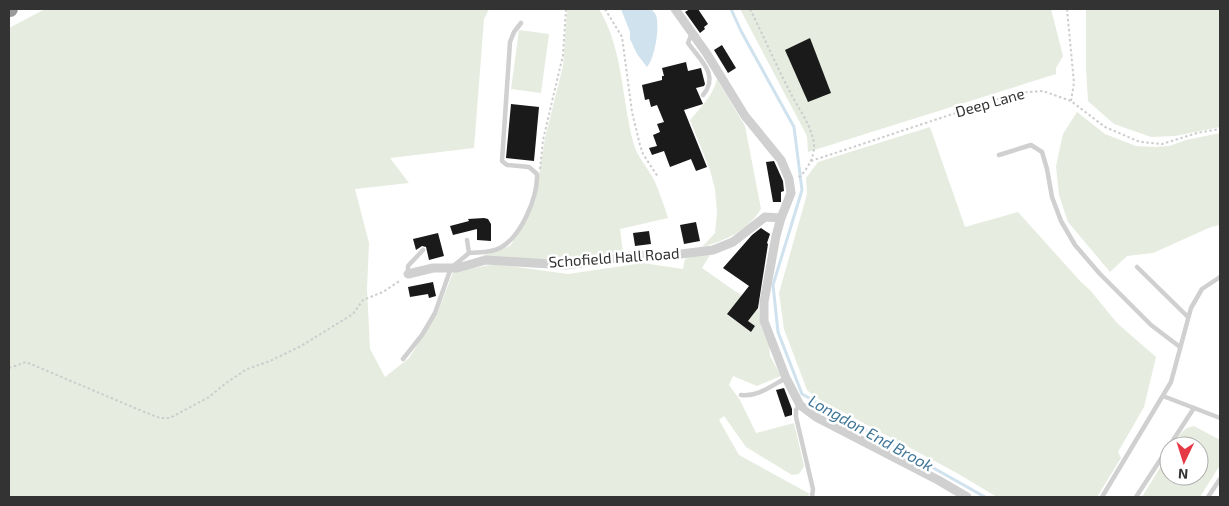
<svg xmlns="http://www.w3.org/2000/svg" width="1229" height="506" viewBox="0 0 1229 506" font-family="'Exo 2',sans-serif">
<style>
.green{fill:#e6ecdf}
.water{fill:#cfe2ee}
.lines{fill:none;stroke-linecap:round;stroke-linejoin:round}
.stream{stroke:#cfe2ee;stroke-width:3}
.building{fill:#1a1a1a}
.path{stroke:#cdcdcd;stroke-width:2;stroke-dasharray:2.5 2.5;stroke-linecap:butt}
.service{stroke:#d0d0d0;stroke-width:4.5}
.minor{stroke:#d0d0d0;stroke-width:9}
.motorway{stroke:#9a9a9a;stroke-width:16}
.labels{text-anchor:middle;stroke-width:5;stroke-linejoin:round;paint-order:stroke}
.street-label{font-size:15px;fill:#333;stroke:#fff}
.water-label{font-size:16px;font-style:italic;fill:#3f7597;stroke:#fff}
</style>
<rect width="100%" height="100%" fill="#fff"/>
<g class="green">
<path d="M 45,9 L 489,9 L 484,19 L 474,148 L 390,158 L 409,183 L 355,189 L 369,243 L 367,289 L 370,349 L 385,377 L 409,358 L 438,312 L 453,272 L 495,264 L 568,274 L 643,263 L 683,269 L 685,259 L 704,253 L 710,255 L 702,268 L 742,296 L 728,315 L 751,332 L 755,326 L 748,321 L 758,307 L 761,327 L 769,344 L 770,356 L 781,376 L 757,386 L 733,376 L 729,385 L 740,400 L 756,433 L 794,423 L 804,466 L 799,474 L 792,475 L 746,447 L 724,416 L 719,420 L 739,455 L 810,494 L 807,497 L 9,497 L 9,28 Z"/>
<path d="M 567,9 L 599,9 C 624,51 621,98 634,145 C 638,158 649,169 655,182 C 660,193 664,206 668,218 L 620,229 L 623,253 L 567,261 L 465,262 L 510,246 L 523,226 L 535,201 L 545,138 L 563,66 Z"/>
<path d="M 740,9 L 1051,9 L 1063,56 L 1056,68 L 1056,74 L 808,152 L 807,136 Z"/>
<path d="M 1086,9 L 1220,9 L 1220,127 L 1175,136 L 1151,137 L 1114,124 L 1088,101 L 1086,69 Z"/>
<path d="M 519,30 L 549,34 L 541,93 L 511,89 Z"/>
<path d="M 717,79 L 745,126 L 761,209 C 747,231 727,240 702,247 L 715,233 L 717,213 L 715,189 L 710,170 L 690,120 C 701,107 713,96 717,79 Z"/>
<path d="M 1077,112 L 1105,134 L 1136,146 L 1155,147 L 1169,146 L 1186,140 L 1220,133 L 1220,225 L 1211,227 L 1153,253 L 1127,256 L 1110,272 L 1068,222 L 1059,195 L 1056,166 L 1063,134 Z"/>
<path d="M 930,127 L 965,227 L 1018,212 L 1081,282 L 1090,290 L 1117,323 L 1156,357 L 1144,407 L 1118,452 L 1121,458 L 1097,497 L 997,497 L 955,472 L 815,397 L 807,390 L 784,329 L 779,293 L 807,194 L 806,178 L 818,162 Z"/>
<path d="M 1194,426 L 1220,440 L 1220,465 L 1200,497 L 1142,497 L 1169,453 L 1169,476 L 1199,476 L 1199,446 L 1173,446 C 1179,436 1182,428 1194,426 Z"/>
</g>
<path class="water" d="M 621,9 L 651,9 C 653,11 655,13 656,15 C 660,27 655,58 647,67 L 637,54 L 630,39 L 630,32 Z"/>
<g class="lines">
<path class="stream" d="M 731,9 L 741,31 L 794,127 L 802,190 L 773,285 L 778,332 L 802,394 L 985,497"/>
</g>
<g class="building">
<path d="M 690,9 L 698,9 L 708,24 L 704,27 L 705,29 L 700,33 L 685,12 Z"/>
<path d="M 810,38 L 831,93 L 808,102 L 785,50 Z"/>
<path d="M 722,45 L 736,68 L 728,73 L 714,50 Z"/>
<path d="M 686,62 L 688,71 L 701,68 L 705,84 L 704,86 L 696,88 L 703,104 L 684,110 L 707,167 L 696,171 L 691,159 L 670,167 L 664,151 L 652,155 L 649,148 L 657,146 L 653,135 L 660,132 L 657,124 L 664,122 L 657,105 L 651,107 L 649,99 L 645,100 L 642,85 L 662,80 L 662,76 L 664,76 L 662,68 Z"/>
<path d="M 511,104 L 539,107 L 534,161 L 506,158 Z"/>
<path d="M 774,161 L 783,181 L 784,191 L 781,192 L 781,202 L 773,202 L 766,162 Z"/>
<path d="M 484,218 L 488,219 L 491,224 L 491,241 L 477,240 L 477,229 L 453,235 L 450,226 L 469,221 L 468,219 Z"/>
<path d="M 696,222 L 700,241 L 684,244 L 680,225 Z"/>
<path d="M 761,228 L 770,234 L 767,243 L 768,244 L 758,308 L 748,321 L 755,326 L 751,332 L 727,314 L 749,286 L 723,268 L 752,235 Z"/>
<path d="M 649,231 L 651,244 L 635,246 L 633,233 Z"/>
<path d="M 438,233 L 444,256 L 429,260 L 426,247 L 422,246 L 416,250 L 413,239 Z"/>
<path d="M 433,282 L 436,296 L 429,298 L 428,294 L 410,297 L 408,287 Z"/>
<path d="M 784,388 L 792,409 L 792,415 L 785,417 L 776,390 Z"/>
</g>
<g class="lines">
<g class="path">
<path d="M 605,9 L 622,37 L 632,112 L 640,145 L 643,154 L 658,177"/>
<path d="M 750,9 C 764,37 776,65 790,92 C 798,108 812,126 814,144 C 815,156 807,171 798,178"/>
<path d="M 1067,9 L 1074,83 L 1071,101"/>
<path d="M 811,161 L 1016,93 L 1043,91 L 1071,101 L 1105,127 L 1140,142 L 1162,144 L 1197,133 L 1220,129"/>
<path d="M 540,169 L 543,140 L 563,55 L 566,9"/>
<path d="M 9,368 L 26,362 L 142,411 L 160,418 L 170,418 L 209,397 L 226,383 L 247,369 L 270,361 L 301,346 L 353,314 L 363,300 L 383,292 L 401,280"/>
</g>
<g class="service">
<path d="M 692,33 L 688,43 C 700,60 720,75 703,95"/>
<path d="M 999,155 L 1031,145 L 1042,152 L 1047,169 L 1052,197 L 1061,221 L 1075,245 L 1100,274 L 1151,325 L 1180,347"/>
<path d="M 469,253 C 479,252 491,253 500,248 C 521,237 538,197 537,174 L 529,167 L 507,165 L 502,161 L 510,42 L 514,32 L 521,23"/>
<path d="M 1137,267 L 1188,317"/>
<path d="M 408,274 L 408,266 L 423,250"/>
<path d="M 403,359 L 422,335 L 435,313 L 451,268 L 469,253 L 467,240"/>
<path d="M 741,395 C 758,397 771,386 786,378"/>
<path d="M 1163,396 L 1220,418"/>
<path d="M 800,405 L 796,410 L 796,417 L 813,489 L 812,497"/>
<path d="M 1102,497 L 1171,382 L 1191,308 L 1202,289 L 1220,277"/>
<path d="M 1136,497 L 1194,408"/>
<path d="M 1208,497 L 1220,479"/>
</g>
<g class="minor">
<path d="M 675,9 L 707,54 L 745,116 L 781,160 L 789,179 L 791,193 L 781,218 L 776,236 L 764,302 L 764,321 L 786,378 L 800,405 L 816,417 L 938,480 L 967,497"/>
<path d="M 408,274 L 433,268 L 457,268 L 486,260 L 566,265 L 640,255 L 673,255 L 713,250 L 733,242 L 765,217 L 781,218"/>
</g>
<path class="motorway" d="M 9,9 L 10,9"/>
</g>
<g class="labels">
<g class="street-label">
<text transform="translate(990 103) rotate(-16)" y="5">Deep Lane</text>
<text transform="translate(614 258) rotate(-4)" y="5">Schofield Hall Road</text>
</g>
<g class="water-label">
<text transform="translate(871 433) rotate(29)" y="6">Longdon End Brook</text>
</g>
</g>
<rect width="1229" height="506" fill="none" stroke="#333333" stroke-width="20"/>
<g transform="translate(1184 461) rotate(184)"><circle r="24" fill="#ffffff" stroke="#adadad"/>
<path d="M0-4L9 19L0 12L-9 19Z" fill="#e63946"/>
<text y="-8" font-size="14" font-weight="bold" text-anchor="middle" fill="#333333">N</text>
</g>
</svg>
